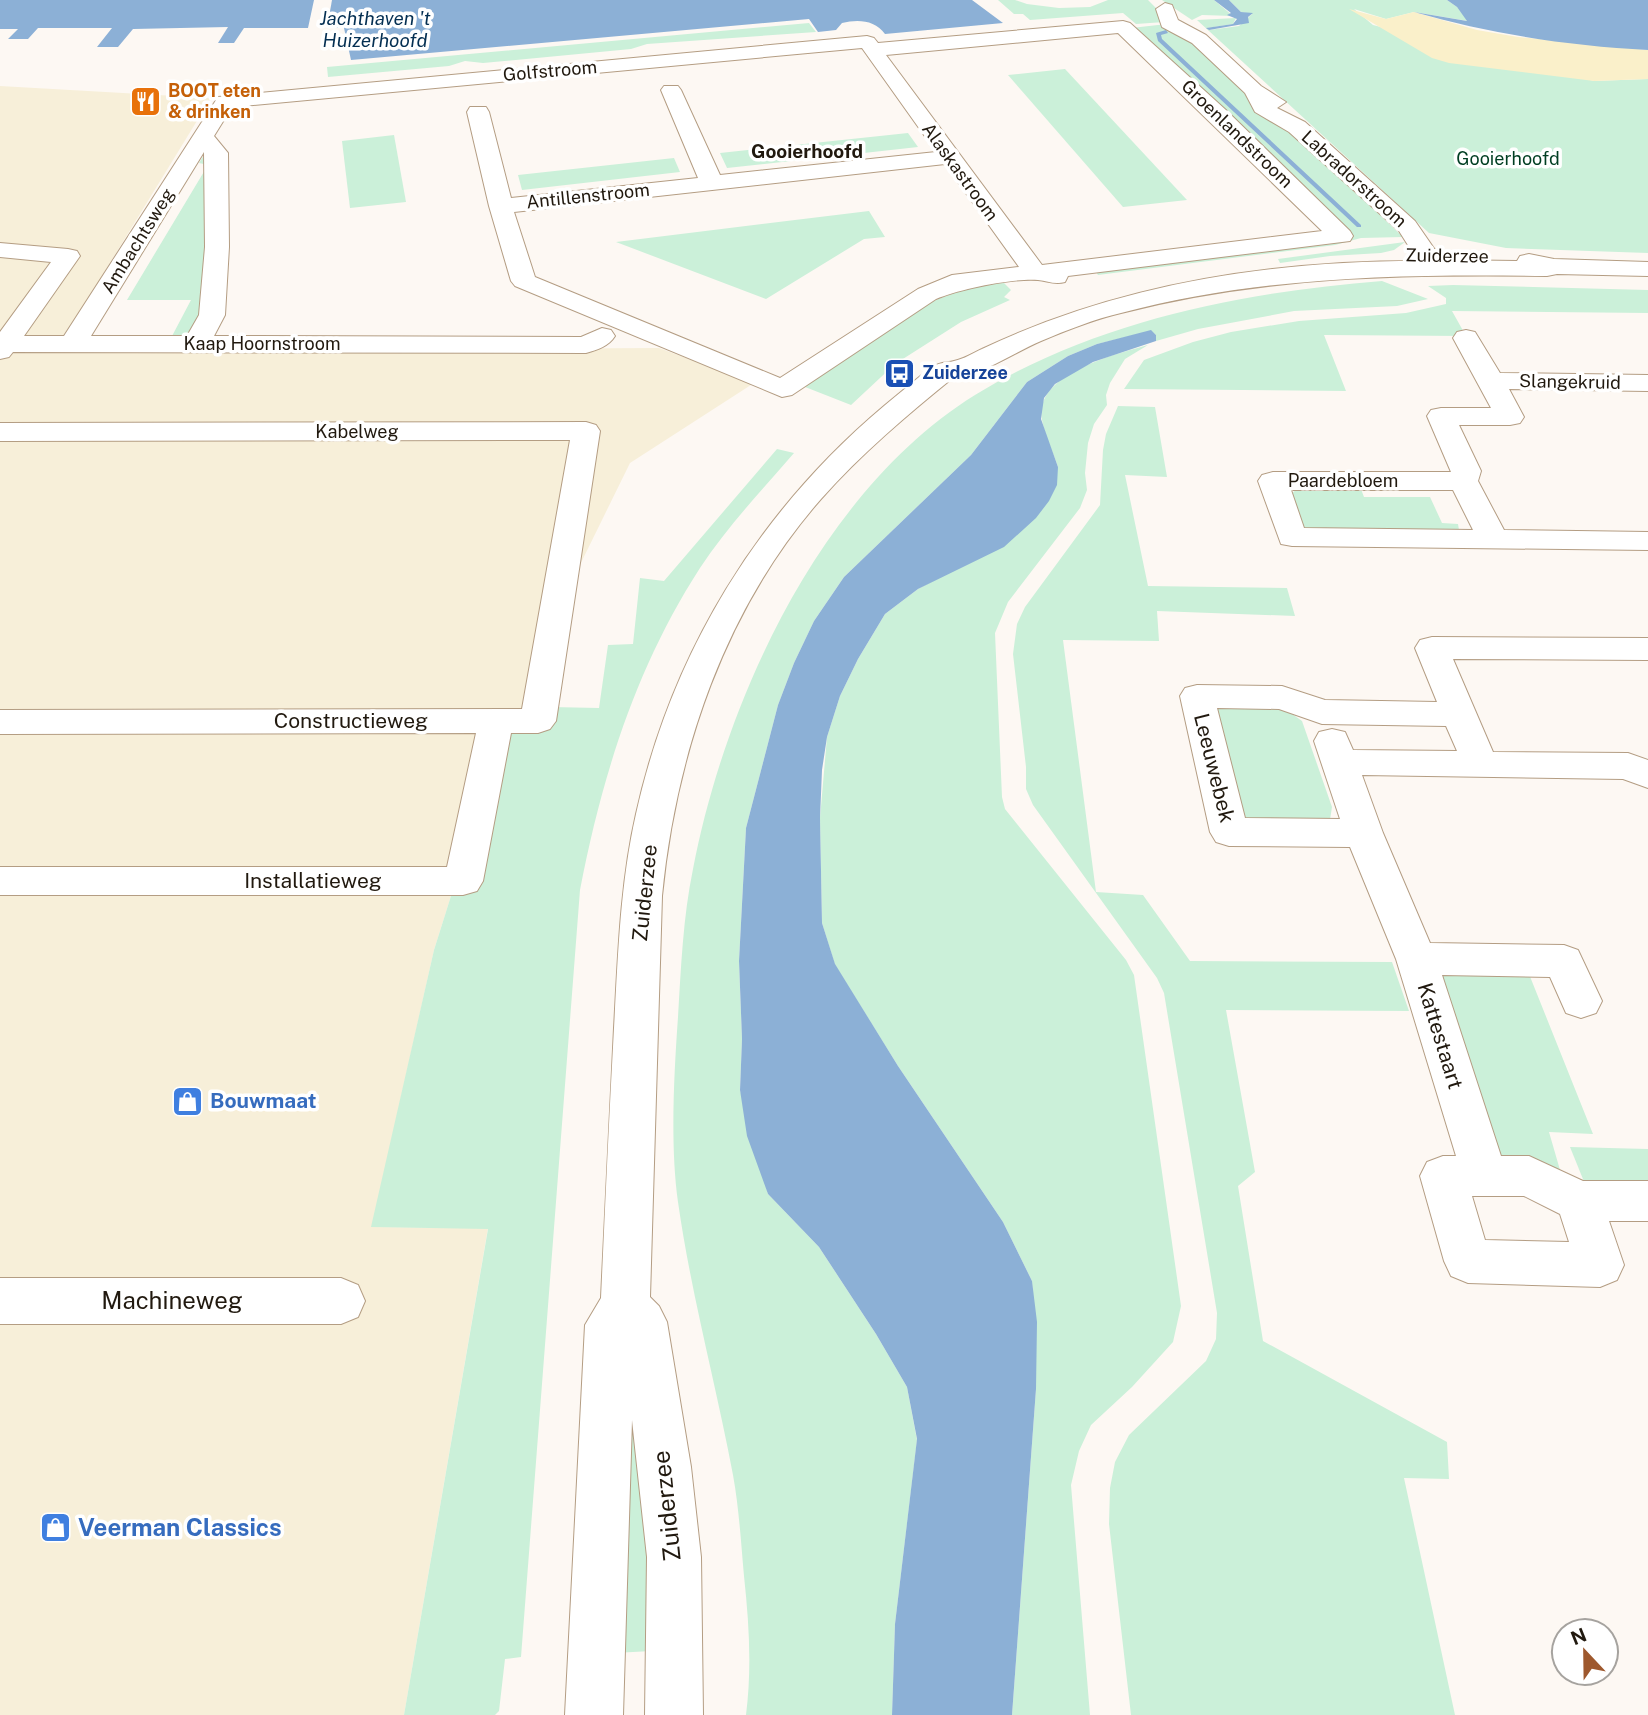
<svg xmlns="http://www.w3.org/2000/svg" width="1648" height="1715" viewBox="0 0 1648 1715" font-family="'Public Sans',sans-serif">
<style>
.industrial{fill:#f7efd9}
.green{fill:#cbf0d9}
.sand{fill:#faf0ca}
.water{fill:#8cb0d6}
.pier{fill:#fdf8f3}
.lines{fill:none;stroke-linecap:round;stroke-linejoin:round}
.stream{fill:#8cb0d6;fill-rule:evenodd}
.minor-casing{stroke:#b49d83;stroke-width:2}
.minor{fill:#fff;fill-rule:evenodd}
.labels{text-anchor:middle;stroke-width:7;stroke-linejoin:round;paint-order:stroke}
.far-street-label{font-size:18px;fill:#21190f;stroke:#fff}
.far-food-label{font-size:18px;font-weight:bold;fill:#c56008;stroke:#fff;text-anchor:start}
.far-park-label{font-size:18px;fill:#003e22;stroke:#fff}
.far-transit-label{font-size:18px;font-weight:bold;fill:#164399;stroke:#fff;text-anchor:start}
.far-water-label{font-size:19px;font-style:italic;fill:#042f52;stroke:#fff}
.far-neighbourhood-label{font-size:19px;font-weight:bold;fill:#21190f;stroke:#fff}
.street-label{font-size:21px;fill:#21190f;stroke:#fff}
.shop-label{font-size:21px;font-weight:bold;fill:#366cbe;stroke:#fff;text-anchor:start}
.near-street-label{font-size:24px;fill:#21190f;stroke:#fff}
.near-shop-label{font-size:24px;font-weight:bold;fill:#366cbe;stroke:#fff;text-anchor:start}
</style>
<rect width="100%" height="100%" fill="#fdf8f3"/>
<path class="industrial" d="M 0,86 L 211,98 L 56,351 L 659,348 L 754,383 L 630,463 L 575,575 L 551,707 L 506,721 L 434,950 L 372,1227 L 488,1228 L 404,1715 L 0,1715 Z"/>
<g class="green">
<path d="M 998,0 L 1015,0 L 1027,4 L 1059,8 L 1090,7 L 1108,0 L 1148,0 L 1161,13 L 1164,22 L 1136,24 L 1123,13 L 1030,20 L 1023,14 L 1014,14 Z"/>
<path d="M 1162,0 L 1214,0 L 1233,16 L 1202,15 L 1192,20 Z"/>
<path d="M 1229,0 L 1447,0 L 1457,7 L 1468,21 L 1414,12 L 1386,19 L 1354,9 L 1373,25 L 1594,81 L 1648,79 L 1648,253 L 1506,248 L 1429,233 L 1197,20 L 1236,18 L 1233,24 L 1207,28 L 1209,30 L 1239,26 L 1252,14 L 1241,12 Z"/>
<path d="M 809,23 L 816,32 L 647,44 L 631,49 L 483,63 L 465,61 L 449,66 L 328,77 L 327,67 Z"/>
<path d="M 1167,24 L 1180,32 L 1288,127 L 1403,237 L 1361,238 L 1335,245 L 1098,275 L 1096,272 L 1332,244 L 1348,233 L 1131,28 Z"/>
<path d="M 1065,69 L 1187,200 L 1123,207 L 1008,75 Z"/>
<path d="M 908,133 L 918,147 L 727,168 L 720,153 Z"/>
<path d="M 394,135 L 406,202 L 350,208 L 342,141 Z"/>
<path d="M 210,154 L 201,316 L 192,332 L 171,338 L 191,300 L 127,300 L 208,165 L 199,163 L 204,155 Z"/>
<path d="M 674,158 L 680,172 L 522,190 L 518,175 Z"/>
<path d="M 869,211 L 885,237 L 864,239 L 766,299 L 616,242 Z"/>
<path d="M 1405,242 L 1394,250 L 1381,253 L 1330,256 L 1280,263 L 1278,259 Z"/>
<path d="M 1382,281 L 1428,299 L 1397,306 L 1294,311 L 1198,329 L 1156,341 L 1156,335 L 1151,331 L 1097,344 L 1068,356 L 1027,382 L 971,455 L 844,577 L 814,621 L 794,663 L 778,705 L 746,828 L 739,961 L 742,1039 L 740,1090 L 768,1194 L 819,1247 L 876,1334 L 907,1387 L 917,1440 L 895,1624 L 892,1715 L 746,1715 C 752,1668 749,1623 744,1576 C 741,1543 739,1508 733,1475 C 716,1384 691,1294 678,1202 C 670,1145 674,1074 678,1017 C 681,968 683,917 693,869 C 726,697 822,490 975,395 C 1096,321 1242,292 1382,281 Z"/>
<path d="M 1004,283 L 1011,290 L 1004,297 L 1010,300 L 961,322 L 895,364 L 851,405 L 800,385 C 862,343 927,288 1004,283 Z"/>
<path d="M 1453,285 L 1648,290 L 1648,313 L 1452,311 L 1466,336 L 1324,335 L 1346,391 L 1124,389 L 1144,360 L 1193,342 L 1231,332 L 1299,321 L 1406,313 L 1446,304 L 1446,298 L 1428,286 Z"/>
<path d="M 1148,345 L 1125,359 L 1110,383 L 1106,395 L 1107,405 L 1094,424 L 1088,443 L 1085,473 L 1087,490 L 1080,508 L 1008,602 L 995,633 L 1002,797 L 1005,809 L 1126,960 L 1134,975 L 1181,1306 L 1173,1342 L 1132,1387 L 1091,1425 L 1079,1451 L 1071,1485 L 1090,1715 L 1012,1715 L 1036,1389 L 1032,1281 L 1003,1222 L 898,1066 L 835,965 L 822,923 L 820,818 L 827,737 L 840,696 L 858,659 L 885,614 L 918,589 L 959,567 L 1058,467 C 1053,452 1045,436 1042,420 C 1033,374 1116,354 1148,345 Z"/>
<path d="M 1118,406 L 1155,407 L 1167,477 L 1125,475 L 1148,586 L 1287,588 L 1295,616 L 1157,611 L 1159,641 L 1063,640 L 1096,892 L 1143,895 L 1190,961 L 1392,962 L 1409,1011 L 1226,1010 L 1255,1172 L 1238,1186 L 1263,1341 L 1447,1442 L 1449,1479 L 1404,1478 L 1455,1715 L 1131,1715 L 1109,1524 L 1110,1488 L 1115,1462 L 1129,1435 L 1206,1361 L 1216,1339 L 1217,1313 L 1164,993 L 1157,978 L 1033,805 L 1026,789 L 1026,767 L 1013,654 L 1017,624 L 1025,607 L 1100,505 L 1103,450 L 1106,434 Z"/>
<path d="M 777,449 L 794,453 C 762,490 727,527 700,568 C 636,667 602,776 580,890 L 521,1657 L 505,1659 L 499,1711 L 495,1715 L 404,1715 L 488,1229 L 371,1227 L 434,950 L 506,721 L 551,707 L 599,708 L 608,645 L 633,644 L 640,578 L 664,581 Z"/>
<path d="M 1359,484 L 1364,497 L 1430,497 L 1442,523 L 1458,524 L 1459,530 L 1304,529 L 1290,495 L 1297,489 Z"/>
<path d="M 1213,705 L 1281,706 L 1302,721 L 1332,807 L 1329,826 L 1244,823 Z"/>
<path d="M 1527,969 L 1593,1134 L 1549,1132 L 1560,1170 L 1500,1164 L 1440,970 Z"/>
<path d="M 1570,1147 L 1648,1149 L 1648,1190 L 1587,1189 Z"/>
<path d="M 623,1383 L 640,1424 L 652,1651 L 614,1653 Z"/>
</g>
<path class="sand" d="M 1349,9 L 1386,19 L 1414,12 L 1477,30 L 1518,37 L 1648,50 L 1648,79 L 1594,81 L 1449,63 L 1432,58 Z"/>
<g class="water">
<path d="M 0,0 L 972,0 L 1003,23 L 885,34 C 875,20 858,19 842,23 L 836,30 L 818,32 L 809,19 L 351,60 L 344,28 L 244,28 L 234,43 L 218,43 L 228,27 L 133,29 L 118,47 L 97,47 L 112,28 L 38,28 L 28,39 L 8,39 L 18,29 L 0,29 Z"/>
<path d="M 1214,0 L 1229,0 L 1241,12 L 1253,13 L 1248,17 L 1249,23 L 1209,30 L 1206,28 L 1233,24 L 1237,19 L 1227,15 L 1231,13 Z"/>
<path d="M 1447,0 L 1648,0 L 1648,50 C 1568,46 1491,34 1414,12 L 1467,21 L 1457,7 Z"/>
<path d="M 1151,330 L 1156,335 L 1156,341 L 1093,362 L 1055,384 L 1044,398 L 1041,419 L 1058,467 L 1057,485 L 1049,501 L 1036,518 L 1004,547 L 918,589 L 885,614 L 858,659 L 840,696 L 827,737 L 822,770 L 820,818 L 822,923 L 835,964 L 898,1066 L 1003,1222 L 1032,1281 L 1037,1322 L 1036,1389 L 1012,1715 L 892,1715 L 895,1624 L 917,1439 L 907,1387 L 876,1334 L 819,1247 L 768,1194 L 747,1136 L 740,1090 L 742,1039 L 739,961 L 746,828 L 778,705 L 794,663 L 814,621 L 844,577 L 971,455 L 1027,382 L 1068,356 L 1097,344 Z"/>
</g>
<path class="pier" d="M 314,0 L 332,0 L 327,28 L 308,28 Z"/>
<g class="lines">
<path class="stream" d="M 1166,30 L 1168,33 L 1161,35 L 1162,39 L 1361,225 L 1361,227 L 1357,227 L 1158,41 L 1156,33 Z"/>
<defs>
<g id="minor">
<path d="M 1165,3 L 1172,5 L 1178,20 L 1206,35 L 1261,86 L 1286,102 L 1277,108 L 1305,122 L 1415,221 L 1442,260 L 1517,261 L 1520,256 L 1529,254 L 1554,259 L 1648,262 L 1648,276 L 1557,274 L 1547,276 C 1403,274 1262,276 1121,313 C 1095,319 1067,330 1041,341 C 1013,353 985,374 954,377 C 907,415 861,454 821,499 C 725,608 676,753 662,896 L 650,1297 L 659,1306 L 667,1322 L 691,1467 L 701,1557 L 703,1715 L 645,1715 L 647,1557 L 632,1420 L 623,1715 L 565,1715 L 585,1325 L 601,1298 C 605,1208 609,1118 614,1028 C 618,957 620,884 636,814 C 672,652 758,512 884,406 C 900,393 916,379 932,367 C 940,362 946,363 954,361 C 964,359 973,353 982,349 C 1119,284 1268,261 1418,261 L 1399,231 L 1289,132 L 1255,112 L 1245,93 L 1192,43 L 1162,27 L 1156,9 Z"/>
<path d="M 1123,21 L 1130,23 L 1227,111 L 1350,231 L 1353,236 L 1350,241 L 1068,276 L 1065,282 C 1054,285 1048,281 1038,280 C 1013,278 959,289 936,299 L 792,395 L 782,397 L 515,286 L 511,281 L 489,206 L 467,112 L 470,107 L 486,107 L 489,112 L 511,198 L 698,178 L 661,90 L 664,86 L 678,86 L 681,90 L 720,175 L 936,152 L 862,48 L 232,107 L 214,136 L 228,153 L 229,247 L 225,315 L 214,336 L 581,337 L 602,328 L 611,330 L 615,336 C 609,346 597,350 586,353 L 13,352 L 9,357 L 0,359 L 0,332 L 51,262 L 0,257 L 0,243 L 68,249 L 77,251 L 80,256 L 24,336 L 64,336 L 218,97 L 867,36 L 874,38 L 878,43 ZM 1118,33 L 1322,231 L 1042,265 L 886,55 ZM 204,152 L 205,247 L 199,315 L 187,336 L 91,336 ZM 945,164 L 1019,267 L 952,275 L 918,289 L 780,378 L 535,277 L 514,212 Z"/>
<path d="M 1466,330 L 1475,332 L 1500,373 L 1648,375 L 1648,391 L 1509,389 L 1524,417 L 1520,423 L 1510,425 L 1459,425 L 1481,471 L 1478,481 L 1504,530 L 1648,532 L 1648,550 L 1292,546 L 1281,544 L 1258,481 L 1262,475 L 1273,472 L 1451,472 L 1427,416 L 1431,410 L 1441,408 L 1491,408 L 1453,338 L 1457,332 ZM 1291,490 L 1453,490 L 1473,530 L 1304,528 Z"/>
<path d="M 586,422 L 596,425 L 600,431 L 556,721 L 550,729 L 538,733 L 511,733 L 483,881 L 477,891 L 463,895 L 0,895 L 0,867 L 447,867 L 476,733 L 0,734 L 0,710 L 522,709 L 570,440 L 0,441 L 0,423 Z"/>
<path d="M 1432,637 L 1648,638 L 1648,660 L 1453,659 L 1493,752 L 1628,753 L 1648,760 L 1648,788 L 1623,779 L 1362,775 L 1383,833 L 1430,943 L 1564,945 L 1578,950 L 1602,1001 L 1596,1013 L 1581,1018 L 1566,1013 L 1550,977 L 1442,975 L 1501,1156 L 1529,1156 L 1583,1181 L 1648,1181 L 1648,1221 L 1609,1221 L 1624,1265 L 1617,1280 L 1600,1287 L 1468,1283 L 1451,1276 L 1444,1261 L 1420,1176 L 1427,1162 L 1443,1156 L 1456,1156 L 1396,959 L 1350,847 L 1229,846 L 1216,842 L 1210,832 L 1180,696 L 1185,688 L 1197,685 L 1282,686 L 1325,700 L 1437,702 L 1415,648 L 1420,640 ZM 1217,708 L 1279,709 L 1322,724 L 1446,726 L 1457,751 L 1353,750 L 1345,732 L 1332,729 L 1319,732 L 1314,741 L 1340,819 L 1245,818 ZM 1472,1196 L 1524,1196 L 1560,1214 L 1569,1242 L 1485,1240 Z"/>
<path d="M 0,1278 L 341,1278 L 358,1285 L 365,1301 L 358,1317 L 341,1324 L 0,1324 Z"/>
</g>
</defs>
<use href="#minor" class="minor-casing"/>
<use href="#minor" class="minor"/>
</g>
<defs>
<symbol id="restaurant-square" viewBox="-11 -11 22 22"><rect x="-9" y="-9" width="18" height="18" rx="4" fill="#e8710a" stroke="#fff"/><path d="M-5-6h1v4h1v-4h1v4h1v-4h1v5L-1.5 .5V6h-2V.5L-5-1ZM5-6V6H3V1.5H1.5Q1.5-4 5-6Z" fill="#fff"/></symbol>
<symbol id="bus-square" viewBox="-11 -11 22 22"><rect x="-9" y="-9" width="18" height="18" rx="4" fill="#1a4fb4" stroke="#fff"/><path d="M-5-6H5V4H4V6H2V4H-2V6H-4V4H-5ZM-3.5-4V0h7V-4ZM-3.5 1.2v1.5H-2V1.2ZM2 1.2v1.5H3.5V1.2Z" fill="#fff"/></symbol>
<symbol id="shop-square" viewBox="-11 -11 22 22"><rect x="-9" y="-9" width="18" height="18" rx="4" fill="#3f7fe0" stroke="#fff"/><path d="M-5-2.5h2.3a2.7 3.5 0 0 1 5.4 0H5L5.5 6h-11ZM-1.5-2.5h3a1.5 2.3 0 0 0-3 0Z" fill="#fff"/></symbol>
</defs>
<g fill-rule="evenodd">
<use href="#restaurant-square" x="128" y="84" width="35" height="35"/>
<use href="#bus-square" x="882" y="356" width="35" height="35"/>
<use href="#shop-square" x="170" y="1084" width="35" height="35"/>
<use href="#shop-square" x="38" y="1510" width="35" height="35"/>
</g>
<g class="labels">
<g class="far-street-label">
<text transform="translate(550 71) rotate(-5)" y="6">Golfstroom</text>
<text transform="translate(1237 134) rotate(44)" y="6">Groenlandstroom</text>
<text transform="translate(960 172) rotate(54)" y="6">Alaskastroom</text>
<text transform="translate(1354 179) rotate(42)" y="6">Labradorstroom</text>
<text transform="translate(588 196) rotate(-6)" y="6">Antillenstroom</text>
<text transform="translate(138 241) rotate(-58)" y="6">Ambachtsweg</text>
<text transform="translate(1447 256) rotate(1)" y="6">Zuiderzee</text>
<text x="262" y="350">Kaap Hoornstroom</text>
<text transform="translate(1570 382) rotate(1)" y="6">Slangekruid</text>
<text x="357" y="438">Kabelweg</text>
<text x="1343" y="487">Paardebloem</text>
</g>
<g class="far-food-label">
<text x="168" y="97">BOOT eten<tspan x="168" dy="21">&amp; drinken</tspan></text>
</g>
<g class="far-park-label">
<text x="1508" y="165">Gooierhoofd</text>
</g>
<g class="far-transit-label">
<text x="922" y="379">Zuiderzee</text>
</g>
<g class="far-water-label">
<text x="375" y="25">Jachthaven 't<tspan x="375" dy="22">Huizerhoofd</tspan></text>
</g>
<g class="far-neighbourhood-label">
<text x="807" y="158">Gooierhoofd</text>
</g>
<g class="street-label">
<text x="351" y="728">Constructieweg</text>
<text transform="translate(1214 768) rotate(76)" y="7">Leeuwebek</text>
<text x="313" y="888">Installatieweg</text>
<text transform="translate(645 893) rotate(-84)" y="7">Zuiderzee</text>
<text transform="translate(1440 1036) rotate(73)" y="7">Kattestaart</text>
</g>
<g class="shop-label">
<text x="210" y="1108">Bouwmaat</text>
</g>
<g class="near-street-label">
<text x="172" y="1309">Machineweg</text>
<text transform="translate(667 1506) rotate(-96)" y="8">Zuiderzee</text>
</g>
<g class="near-shop-label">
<text x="78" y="1536">Veerman Classics</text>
</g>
</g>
<g transform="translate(1585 1652) rotate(338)"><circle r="33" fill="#ffffff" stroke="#a6a39f" stroke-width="2"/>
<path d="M0-5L12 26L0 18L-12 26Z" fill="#9e582d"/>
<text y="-10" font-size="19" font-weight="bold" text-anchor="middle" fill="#21190f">N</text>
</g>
</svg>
